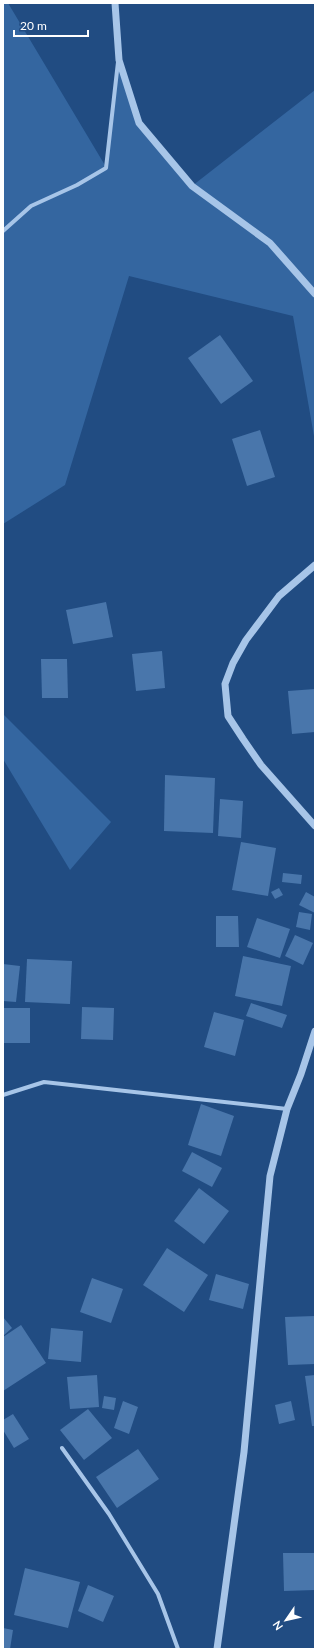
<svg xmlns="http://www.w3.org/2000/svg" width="318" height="1652" viewBox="0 0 318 1652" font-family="Lato,sans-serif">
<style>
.green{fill:#3466a0}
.building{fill:#4976ab}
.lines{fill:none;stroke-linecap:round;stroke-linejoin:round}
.minor{stroke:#a7c5e8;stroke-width:4}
.tertiary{stroke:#a7c5e8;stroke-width:7}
</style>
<rect width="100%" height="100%" fill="#214c82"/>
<g class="green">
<path d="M 3,3 L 8,3 L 106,167 L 119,60 L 139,123 L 192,186 L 315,90 L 315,442 L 293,316 L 129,276 L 65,485 L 3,524 Z"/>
<path d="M 3,714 L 111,822 L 70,870 L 3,759 Z"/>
</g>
<g class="building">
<path d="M 220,335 L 253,381 L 221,404 L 188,358 Z"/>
<path d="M 260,430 L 275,477 L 247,486 L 232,439 Z"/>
<path d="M 106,602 L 113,637 L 73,644 L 66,610 Z"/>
<path d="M 162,651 L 165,688 L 136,691 L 132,654 Z"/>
<path d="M 41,659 L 67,659 L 68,698 L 42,698 Z"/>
<path d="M 315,689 L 315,732 L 292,734 L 288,691 Z"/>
<path d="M 165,775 L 215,778 L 213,833 L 164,831 Z"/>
<path d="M 220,799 L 243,801 L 241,838 L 218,836 Z"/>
<path d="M 241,842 L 276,848 L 268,896 L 232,890 Z"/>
<path d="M 283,873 L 302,875 L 301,884 L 282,882 Z"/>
<path d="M 279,888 L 283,895 L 275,899 L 271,892 Z"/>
<path d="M 306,892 L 315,897 L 315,913 L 299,905 Z"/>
<path d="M 299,912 L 312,914 L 310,930 L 296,927 Z"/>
<path d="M 216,916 L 238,916 L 239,947 L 216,947 Z"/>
<path d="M 257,918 L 290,929 L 280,958 L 247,947 Z"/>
<path d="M 295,935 L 313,943 L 303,965 L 285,956 Z"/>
<path d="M 243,956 L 291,966 L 282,1006 L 235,996 Z"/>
<path d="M 27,959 L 72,961 L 70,1004 L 25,1002 Z"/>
<path d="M 3,964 L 20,966 L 16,1002 L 3,1001 Z"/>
<path d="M 251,1003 L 287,1015 L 282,1028 L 246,1016 Z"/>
<path d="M 82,1007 L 114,1008 L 113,1040 L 81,1039 Z"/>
<rect x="3" y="1008" width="27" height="35"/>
<path d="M 214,1012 L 244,1020 L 235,1056 L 204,1047 Z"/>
<path d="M 201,1104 L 234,1116 L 221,1156 L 188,1145 Z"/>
<path d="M 192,1152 L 222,1168 L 212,1187 L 182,1171 Z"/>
<path d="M 199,1188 L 229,1211 L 204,1244 L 174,1221 Z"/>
<path d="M 167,1248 L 208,1275 L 184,1312 L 143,1285 Z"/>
<path d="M 216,1274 L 249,1284 L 243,1309 L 209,1300 Z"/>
<path d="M 92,1278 L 123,1289 L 111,1323 L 80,1312 Z"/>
<path d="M 315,1316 L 315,1364 L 288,1365 L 285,1317 Z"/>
<path d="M 3,1317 L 12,1328 L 3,1336 Z"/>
<path d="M 21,1325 L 46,1363 L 3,1391 L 3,1337 Z"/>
<path d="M 51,1328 L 83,1331 L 81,1362 L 48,1359 Z"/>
<path d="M 97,1375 L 99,1407 L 70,1409 L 67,1377 Z"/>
<path d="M 315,1375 L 315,1426 L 312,1426 L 305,1376 Z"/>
<path d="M 104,1396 L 116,1398 L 114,1410 L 102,1408 Z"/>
<path d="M 123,1401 L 138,1407 L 129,1434 L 114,1428 Z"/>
<path d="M 291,1401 L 295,1420 L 279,1424 L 275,1405 Z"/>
<path d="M 88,1409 L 112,1438 L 84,1460 L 60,1430 Z"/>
<path d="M 13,1414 L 29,1439 L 14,1448 L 3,1430 L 3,1420 Z"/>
<path d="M 138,1449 L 159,1479 L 117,1508 L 96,1477 Z"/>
<path d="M 283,1553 L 315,1553 L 315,1590 L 284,1591 Z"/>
<path d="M 25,1568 L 80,1582 L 68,1628 L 14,1615 Z"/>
<path d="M 88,1585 L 114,1596 L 103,1622 L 78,1611 Z"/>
<path d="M 3,1628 L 13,1630 L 10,1649 L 3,1649 Z"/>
</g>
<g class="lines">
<g class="minor">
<path d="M 3,231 L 31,206 L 77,185 L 106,168 L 118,62"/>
<path d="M 3,1095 L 44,1082 L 287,1109"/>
<path d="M 62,1448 L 109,1514 L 158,1594 L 178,1649"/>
</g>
<g class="tertiary">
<path d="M 115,3 L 119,60 L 139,123 L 192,186 L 270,243 L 315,294"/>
<path d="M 315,565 L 279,596 L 246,640 L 233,663 L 225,684 L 228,716 L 243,739 L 261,765 L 315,826"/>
<path d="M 217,1649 L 244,1452 L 270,1176 L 287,1109 L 301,1074 L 315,1031"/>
</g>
</g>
<rect width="318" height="1652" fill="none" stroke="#ffffff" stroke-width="8"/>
<g transform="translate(286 1620) rotate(236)" stroke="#214c82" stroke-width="3" paint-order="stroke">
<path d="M0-3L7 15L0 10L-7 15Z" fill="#ffffff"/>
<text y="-6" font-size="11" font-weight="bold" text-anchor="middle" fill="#ffffff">N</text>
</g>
<path d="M14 30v6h74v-6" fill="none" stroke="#ffffff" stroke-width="2"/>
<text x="20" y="30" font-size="12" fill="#ffffff" stroke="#214c82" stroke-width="3" paint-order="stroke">20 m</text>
</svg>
